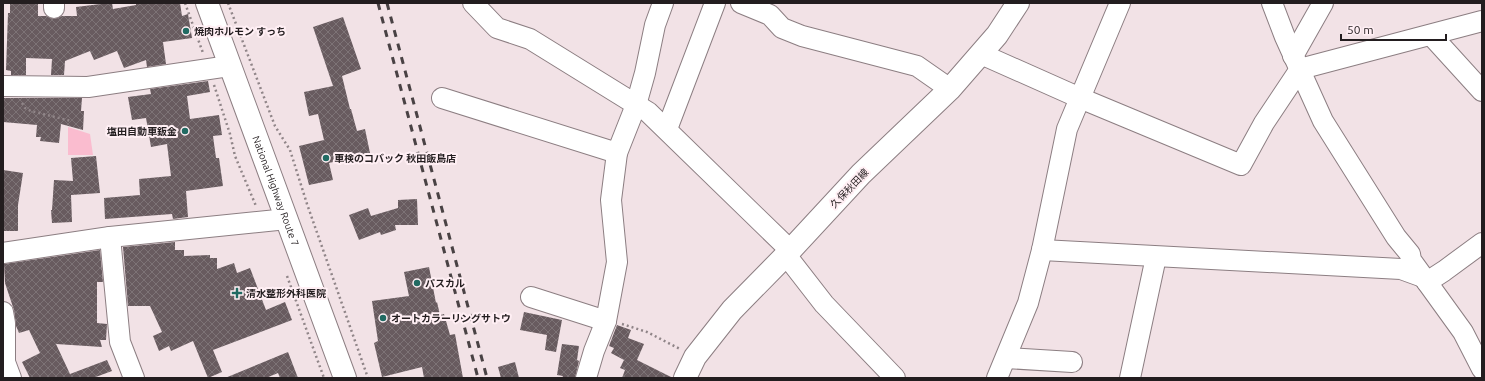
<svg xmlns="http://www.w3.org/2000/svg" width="1485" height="381" viewBox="0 0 1485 381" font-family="Ubuntu,'Noto Sans JP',sans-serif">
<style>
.green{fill:#fabccf}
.building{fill:url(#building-cross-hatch)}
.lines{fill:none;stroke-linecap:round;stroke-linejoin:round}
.minor-casing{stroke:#8c7e82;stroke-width:22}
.major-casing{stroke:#8c7e82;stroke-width:24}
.highway-casing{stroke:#8c7e82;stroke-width:24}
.path{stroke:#908588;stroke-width:2.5;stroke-dasharray:2 3;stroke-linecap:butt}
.minor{stroke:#fff;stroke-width:20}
.major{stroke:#fff;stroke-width:22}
.highway{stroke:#fff;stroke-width:22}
.rail{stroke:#494244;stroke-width:3;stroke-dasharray:7 7;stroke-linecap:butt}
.poi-dot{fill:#216a62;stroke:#ffeff4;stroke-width:1.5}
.labels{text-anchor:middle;stroke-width:4;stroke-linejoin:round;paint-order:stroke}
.poi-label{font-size:10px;font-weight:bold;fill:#231d1f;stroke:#ffeff4;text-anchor:start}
.street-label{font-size:10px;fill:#231d1f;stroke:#ffeff4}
</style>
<defs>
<pattern id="building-cross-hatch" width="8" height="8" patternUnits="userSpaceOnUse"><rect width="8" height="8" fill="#685b5f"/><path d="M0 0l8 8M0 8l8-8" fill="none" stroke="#7d7376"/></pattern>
</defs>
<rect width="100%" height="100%" fill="#f2e2e6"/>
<path class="green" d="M 68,127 L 90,134 L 93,155 L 68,155 Z"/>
<g class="building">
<path d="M 10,3 L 38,3 L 38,16 L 46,16 L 54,19 L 62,16 L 77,16 L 76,7 L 109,3 L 112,3 L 113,9 L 136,5 L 136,3 L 180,3 L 182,16 L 188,14 L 192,38 L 163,42 L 166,64 L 147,67 L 146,60 L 124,68 L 117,51 L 94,60 L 90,51 L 65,61 L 64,75 L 51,75 L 52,59 L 26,58 L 26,75 L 11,75 L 11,71 L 6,70 L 8,13 L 10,13 Z"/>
<path d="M 343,17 L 361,69 L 342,76 L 350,109 L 351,109 L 357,131 L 365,129 L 370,153 L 329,163 L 333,180 L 309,185 L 299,146 L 324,140 L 318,114 L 309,116 L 304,92 L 333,86 L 313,27 Z"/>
<path d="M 208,81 L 210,92 L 187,96 L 190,119 L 219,115 L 222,135 L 213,136 L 216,158 L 219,158 L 223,186 L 186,191 L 188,217 L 173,219 L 172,214 L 105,219 L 104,198 L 140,195 L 139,179 L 171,176 L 167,144 L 151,147 L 146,118 L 132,120 L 128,97 L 151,94 L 150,89 Z"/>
<path d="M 3,98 L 82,98 L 81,111 L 84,111 L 83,130 L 61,124 L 59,143 L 40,141 L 41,137 L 36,137 L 37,125 L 3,122 Z"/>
<path d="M 96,156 L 100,193 L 71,195 L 72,222 L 52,223 L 51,210 L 52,210 L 54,180 L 73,181 L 71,158 Z"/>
<path d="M 3,170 L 23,173 L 18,205 L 18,231 L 3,231 Z"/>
<path d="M 417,199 L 418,225 L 395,225 L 396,230 L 381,235 L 380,232 L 359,240 L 349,215 L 368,208 L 371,216 L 398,208 L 398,200 Z"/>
<path d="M 175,242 L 175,250 L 184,250 L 184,256 L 210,255 L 210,258 L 217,258 L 217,269 L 234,263 L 237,273 L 250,268 L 266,310 L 285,302 L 292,320 L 213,350 L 222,372 L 208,378 L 193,341 L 171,351 L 169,346 L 159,351 L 153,336 L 162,332 L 150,306 L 128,306 L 123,247 Z"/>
<path d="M 100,250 L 103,282 L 97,282 L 97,323 L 107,324 L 106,340 L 100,340 L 102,347 L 56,344 L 70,374 L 107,360 L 112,371 L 93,378 L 30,378 L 22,362 L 40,353 L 29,330 L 19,333 L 16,326 L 14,310 L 5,283 L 4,264 Z"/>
<path d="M 429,267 L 436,303 L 437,302 L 440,315 L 444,314 L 450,335 L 455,334 L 463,378 L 424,378 L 422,367 L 382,377 L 374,343 L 378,341 L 372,301 L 409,296 L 404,272 Z"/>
<path d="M 524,312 L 562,320 L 556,352 L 545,350 L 547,335 L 520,330 Z"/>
<path d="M 617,325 L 631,330 L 628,338 L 644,344 L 637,360 L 673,378 L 622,378 L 625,370 L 620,368 L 624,360 L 611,353 L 614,348 L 609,346 Z"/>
<path d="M 562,344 L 579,346 L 577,360 L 579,361 L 575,378 L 562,378 L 563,376 L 557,375 Z"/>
<path d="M 288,352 L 298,378 L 280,378 L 278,373 L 266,378 L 225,378 Z"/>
<path d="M 515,362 L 519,378 L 501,378 L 498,367 Z"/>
</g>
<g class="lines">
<defs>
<g id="minor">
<path d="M 54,3 L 54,8"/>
<path d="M 473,3 L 497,28 L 530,39 L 648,112 L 790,250"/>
<path d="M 741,3 L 770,15 L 782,28 L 802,36 L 917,66 L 950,89"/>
<path d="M 1272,3 L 1285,37 L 1323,121 L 1396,237 L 1410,254 L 1411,260 L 1463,332 L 1482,369"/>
<path d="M 1431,35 L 1482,91"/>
<path d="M 981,54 L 1080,98 L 1241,165 L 1264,123 L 1300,69 L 1482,21"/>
<path d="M 1293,56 L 1323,3"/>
<path d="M 3,86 L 88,87 L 229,66"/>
<path d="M 442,98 L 617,153"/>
<path d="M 667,129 L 715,3"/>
<path d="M 110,237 L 120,342 L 134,378"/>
<path d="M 1042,250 L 1401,269 L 1423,277"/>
<path d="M 3,253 L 110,237 L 287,219"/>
<path d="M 786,255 L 824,304 L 895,378"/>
<path d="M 1427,282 L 1444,271 L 1482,243"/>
<path d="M 531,297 L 606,321 L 617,262 L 611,200 L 617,153 L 636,105 L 645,73 L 655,25 L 663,3"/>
<path d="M 3,312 L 5,323 L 5,362 L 11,378"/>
<path d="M 1006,358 L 1072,362"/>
<path d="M 586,378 L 594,351 L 606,321"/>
<path d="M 997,378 L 1028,303 L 1042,250 L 1067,129 L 1120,3"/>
<path d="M 1130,378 L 1156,257"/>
</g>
<path id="major" d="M 685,378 L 695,357 L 732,310 L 786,255 L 861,174 L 950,89 L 997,35 L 1018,3"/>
<g id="highway">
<path id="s1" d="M 207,3 L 345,378"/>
</g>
</defs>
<use href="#minor" class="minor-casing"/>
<use href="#major" class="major-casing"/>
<use href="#highway" class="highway-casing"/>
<g class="path">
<path d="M 185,3 L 203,53"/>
<path d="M 228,3 L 275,126 L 290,150 L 307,204 L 368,378"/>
<path d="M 214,85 L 230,134 L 235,156 L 256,206"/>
<path d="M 22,103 L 25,108 L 31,111 L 71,121"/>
<path d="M 287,276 L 324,378"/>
<path d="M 622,324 L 647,332 L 680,349"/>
</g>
<use href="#minor" class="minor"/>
<use href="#major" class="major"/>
<use href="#highway" class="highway"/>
<g class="rail">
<path d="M 378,3 L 478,378"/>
<path d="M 387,3 L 487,378"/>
</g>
</g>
<g class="poi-dot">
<circle cx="186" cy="31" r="4"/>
<circle cx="185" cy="131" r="4"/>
<circle cx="326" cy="158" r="4"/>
<circle cx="417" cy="283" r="4"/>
<path d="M235 287h4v4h4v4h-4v4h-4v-4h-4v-4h4z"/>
<circle cx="383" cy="318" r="4"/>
</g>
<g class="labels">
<g class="poi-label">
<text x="194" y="35">焼肉ホルモン すっち</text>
<text x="177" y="135" text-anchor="end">塩田自動車鈑金</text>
<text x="334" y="162">車検のコバック 秋田飯島店</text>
<text x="425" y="287">パスカル</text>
<text x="246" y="297">清水整形外科医院</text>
<text x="391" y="322">オートカラーリングサトウ</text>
</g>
<g class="street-label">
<text transform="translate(849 188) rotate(-46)" y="4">久保秋田線</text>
<text dy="4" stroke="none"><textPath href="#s1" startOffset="200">National Highway Route 7</textPath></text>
</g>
</g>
<rect width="1485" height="381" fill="none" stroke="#231d1f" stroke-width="8"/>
<path d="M1341 34v6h105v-6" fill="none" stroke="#231d1f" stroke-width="2"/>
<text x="1347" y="34" font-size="12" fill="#231d1f" stroke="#ffeff4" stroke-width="3" paint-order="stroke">50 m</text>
</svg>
